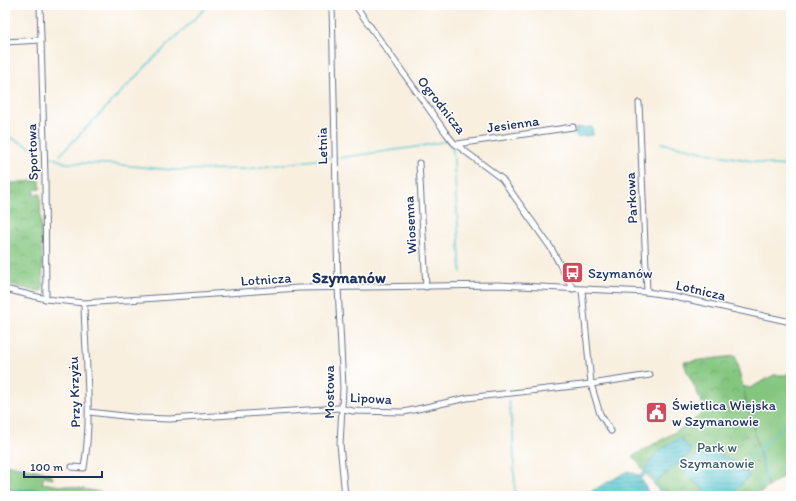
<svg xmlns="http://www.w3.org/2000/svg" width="796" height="501" viewBox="0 0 796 501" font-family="Itim,sans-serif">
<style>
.grass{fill:#84c67f;stroke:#507a6e}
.park{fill:url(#park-crowns);stroke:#507a6e}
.water{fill:url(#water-rules);stroke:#3a7b97}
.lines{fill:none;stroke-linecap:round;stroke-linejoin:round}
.stream{stroke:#5ac7d0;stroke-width:1.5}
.minor-casing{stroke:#68728b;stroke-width:7}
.minor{stroke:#fff;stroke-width:5}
.labels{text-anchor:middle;stroke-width:3;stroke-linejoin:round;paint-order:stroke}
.street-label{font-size:14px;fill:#1b2f5e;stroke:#fff}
.poi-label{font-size:14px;fill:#1b2f5e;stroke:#fff;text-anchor:start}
.park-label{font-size:14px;fill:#3a5c68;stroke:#fff}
.quarter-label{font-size:16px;font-weight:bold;fill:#1b2f5e;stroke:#fff}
</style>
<defs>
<pattern id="park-crowns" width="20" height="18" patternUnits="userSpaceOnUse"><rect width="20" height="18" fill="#84c67f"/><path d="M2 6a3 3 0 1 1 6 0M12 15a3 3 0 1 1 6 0" fill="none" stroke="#6ba16b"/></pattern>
<pattern id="water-rules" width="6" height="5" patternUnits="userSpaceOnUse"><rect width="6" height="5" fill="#5ac7d0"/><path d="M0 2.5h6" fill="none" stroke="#4aa2ac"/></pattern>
</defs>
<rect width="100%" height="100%" fill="#fff"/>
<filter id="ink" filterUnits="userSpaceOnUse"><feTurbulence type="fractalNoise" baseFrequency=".025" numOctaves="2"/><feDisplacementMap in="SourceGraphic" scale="8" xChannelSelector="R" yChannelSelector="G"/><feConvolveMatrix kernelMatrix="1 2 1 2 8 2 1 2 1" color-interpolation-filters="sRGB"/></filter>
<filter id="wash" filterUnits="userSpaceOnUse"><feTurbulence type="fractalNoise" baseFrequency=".012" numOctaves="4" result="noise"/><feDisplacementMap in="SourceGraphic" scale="16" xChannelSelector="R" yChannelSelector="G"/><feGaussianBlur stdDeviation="0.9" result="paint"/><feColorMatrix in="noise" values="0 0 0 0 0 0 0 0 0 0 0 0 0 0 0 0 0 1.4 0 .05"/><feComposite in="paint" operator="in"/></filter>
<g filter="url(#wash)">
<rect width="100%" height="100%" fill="#f8efdf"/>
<g class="grass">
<path d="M 774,375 L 791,375 L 791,471 L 768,487 L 742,386 L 750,388 Z"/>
<path d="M 5,464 L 45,472 L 45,475 L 46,475 L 47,472 L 52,476 L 53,479 L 44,477 L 42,483 L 61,486 L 62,485 L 121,496 L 70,496 L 36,490 L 13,490 L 5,487 Z"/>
</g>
<g class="park">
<path d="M 40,180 L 40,189 L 34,190 L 34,195 L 40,194 L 43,289 L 39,292 L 5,283 L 5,184 Z"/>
<path d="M 735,356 L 768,487 L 755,496 L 663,496 L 633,456 L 691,423 L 705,409 L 686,369 L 684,362 Z"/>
</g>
<g class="water">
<path d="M 592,127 L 593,135 L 577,137 L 575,133 L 576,128 Z"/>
<path d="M 680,438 L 690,448 L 691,453 L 656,482 L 649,473 L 641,478 L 650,496 L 583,496 L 628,471 L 640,476 L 646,471 L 646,466 C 650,463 651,459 654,456 C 658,450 674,441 680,438 Z"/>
<path d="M 708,449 C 719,455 747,465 749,477 L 729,496 C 724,496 719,497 715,496 C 709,495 684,475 683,469 C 689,462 698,450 708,449 Z"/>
<path d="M 5,487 L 13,490 L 36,490 L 70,496 L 5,496 Z"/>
</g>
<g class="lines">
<g class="stream">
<path d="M 5,135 L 41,152"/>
<path d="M 661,143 L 713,154 L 774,165 L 791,166"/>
<path d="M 60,155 L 152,60 L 209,5"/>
<path d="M 49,156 L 66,163 L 112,164 L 172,170 L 248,169 L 330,158"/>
<path d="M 338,158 L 416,147 L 447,141 L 453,149 L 461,272"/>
<path d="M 509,402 L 513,434 L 515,496"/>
<path d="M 740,466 L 791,420"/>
<path d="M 656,482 L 664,496"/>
<path d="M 748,496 L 766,482 L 761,447"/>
</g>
</g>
</g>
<g filter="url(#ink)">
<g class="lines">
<defs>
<g id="minor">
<path d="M 40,5 L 45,177 L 46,299"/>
<path d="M 332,5 L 338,287 L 343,388 L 340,444 L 345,496"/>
<path d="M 355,5 L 446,133 L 454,143 L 502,179 L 551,248 L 573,289"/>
<path d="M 5,42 L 41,40"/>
<path d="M 639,103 L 647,292"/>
<path d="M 457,144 L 573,127"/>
<path d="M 419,163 L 426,287"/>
<path d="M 5,289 L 46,299 L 84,303 L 299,288 L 498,285 L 647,292 L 673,296 L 791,322"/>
<path d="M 582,290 L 591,384 L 600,414 L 611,431"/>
<path d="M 89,412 L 141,418 L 169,419 L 339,408 L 353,411 L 404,412 L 467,398 L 591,384 L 650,375"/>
<path d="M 72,467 L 84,468 C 93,414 85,357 84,303"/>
</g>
</defs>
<use href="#minor" class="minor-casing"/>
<use href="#minor" class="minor"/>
</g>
</g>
<defs>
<symbol id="bus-square" viewBox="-11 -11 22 22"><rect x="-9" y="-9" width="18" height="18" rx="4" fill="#d1495b" stroke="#fff"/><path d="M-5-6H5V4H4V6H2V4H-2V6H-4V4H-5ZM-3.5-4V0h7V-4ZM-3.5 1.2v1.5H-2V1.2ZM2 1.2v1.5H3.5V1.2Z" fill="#fff"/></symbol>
<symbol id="civic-square" viewBox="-11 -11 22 22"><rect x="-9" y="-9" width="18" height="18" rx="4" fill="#d1495b" stroke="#fff"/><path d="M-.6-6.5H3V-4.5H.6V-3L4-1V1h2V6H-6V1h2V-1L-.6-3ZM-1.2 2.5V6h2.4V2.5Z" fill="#fff"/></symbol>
</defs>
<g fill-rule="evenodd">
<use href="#bus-square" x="560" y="260" width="25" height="25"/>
<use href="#civic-square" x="644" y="400" width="25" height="25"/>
</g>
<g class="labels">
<g class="street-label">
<text transform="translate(442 105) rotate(52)" y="5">Ogrodnicza</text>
<text transform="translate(513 124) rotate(-8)" y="5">Jesienna</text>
<text transform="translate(322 146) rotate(-91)" y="5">Letnia</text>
<text transform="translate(32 152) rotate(-92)" y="5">Sportowa</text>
<text transform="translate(631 198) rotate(-93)" y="5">Parkowa</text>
<text transform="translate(410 225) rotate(-93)" y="5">Wiosenna</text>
<text transform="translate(266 279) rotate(-4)" y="5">Lotnicza</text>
<text transform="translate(701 290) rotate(13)" y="5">Lotnicza</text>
<text transform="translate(74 392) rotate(-92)" y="5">Przy Krzyżu</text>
<text transform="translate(329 392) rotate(-90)" y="5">Mostowa</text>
<text transform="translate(371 398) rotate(3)" y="5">Lipowa</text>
</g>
<g class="poi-label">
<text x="588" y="278">Szymanów</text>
<text x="672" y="410">Świetlica Wiejska<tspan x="672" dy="16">w Szymanowie</tspan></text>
</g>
<g class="park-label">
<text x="717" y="452">Park w<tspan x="717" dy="16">Szymanowie</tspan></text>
</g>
<g class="quarter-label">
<text x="349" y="283">Szymanów</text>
</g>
</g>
<rect width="796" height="501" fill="none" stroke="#fff" stroke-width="20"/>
<path d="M24 471v6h78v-6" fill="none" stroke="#1b2f5e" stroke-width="2"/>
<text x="30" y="471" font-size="12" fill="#1b2f5e" stroke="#ffffff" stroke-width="3" paint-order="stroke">100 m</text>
</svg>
